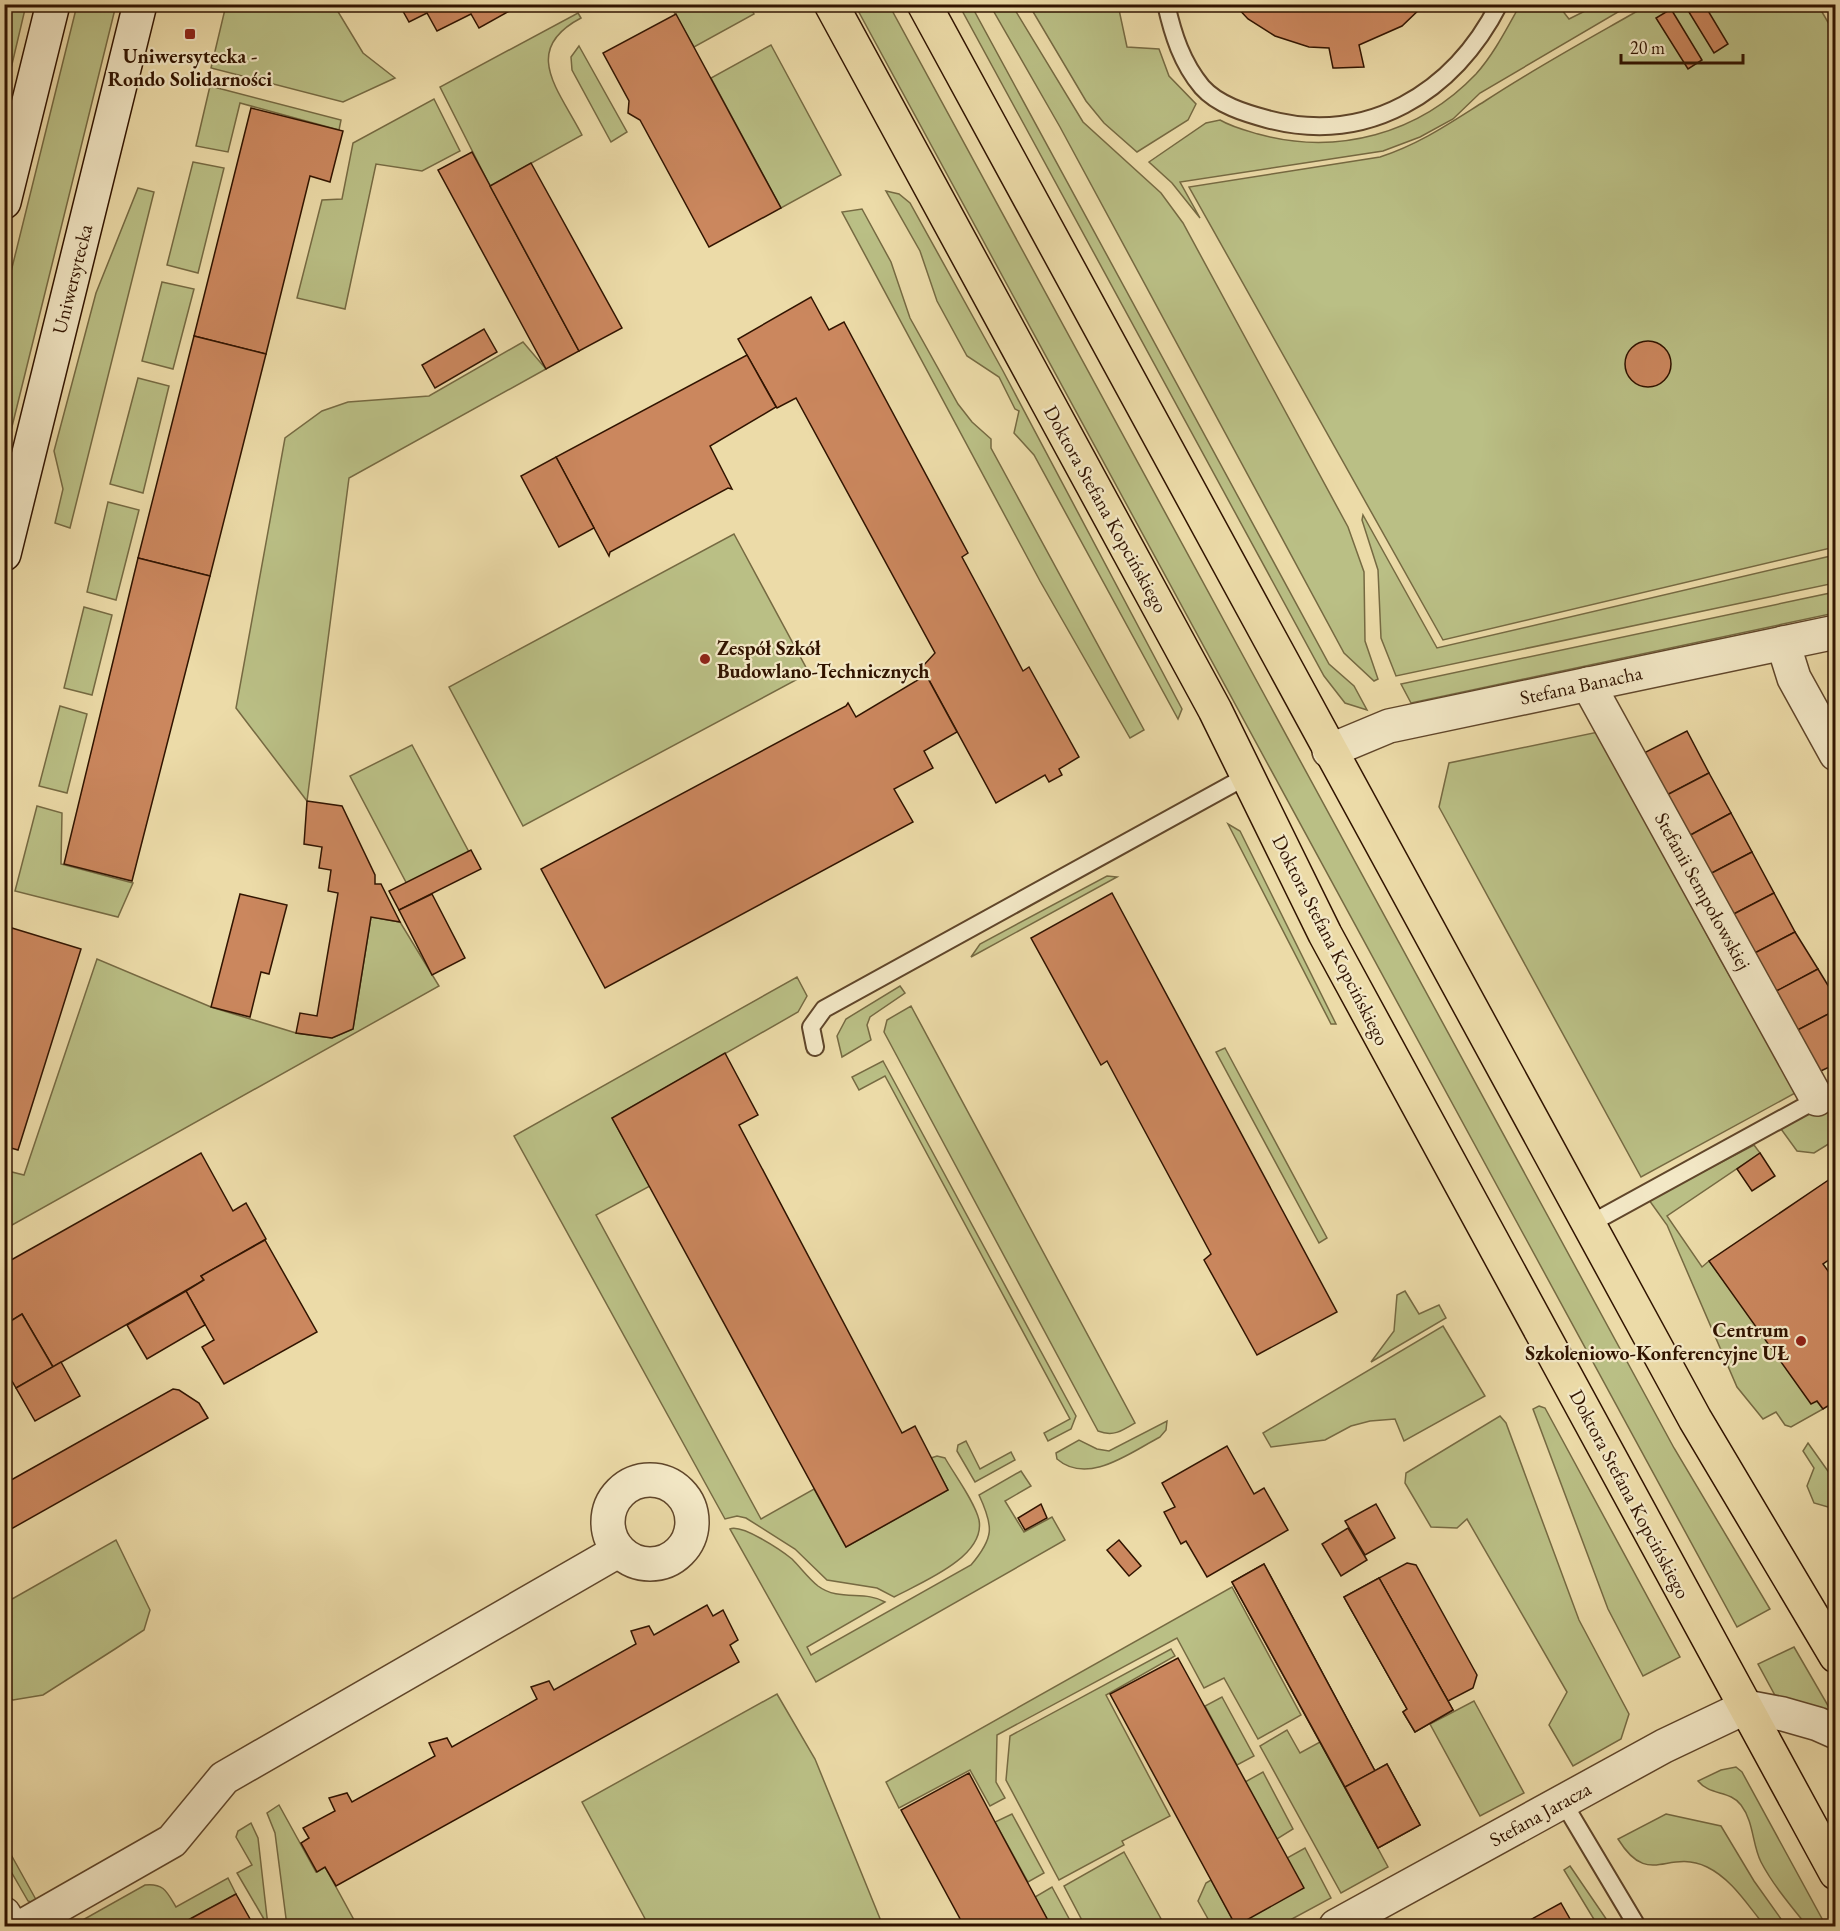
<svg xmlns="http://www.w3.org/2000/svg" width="1840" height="1931" viewBox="0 0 1840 1931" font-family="'EB Garamond',serif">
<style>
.green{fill:#babf85;stroke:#766a42;stroke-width:1.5}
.building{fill:#cb875e;stroke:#311400;stroke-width:1.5}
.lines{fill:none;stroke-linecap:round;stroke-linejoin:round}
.service-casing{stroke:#60462a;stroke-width:20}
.minor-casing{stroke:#60462a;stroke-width:36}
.tertiary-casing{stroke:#60462a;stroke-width:36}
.secondary-casing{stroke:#311400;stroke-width:36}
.primary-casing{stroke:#311400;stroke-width:36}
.service{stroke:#f3e8c6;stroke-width:16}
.minor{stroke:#f3e8c6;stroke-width:33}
.tertiary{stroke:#f3e8c6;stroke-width:33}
.secondary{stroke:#f3e8c6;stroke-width:33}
.primary{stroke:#ecdba8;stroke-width:33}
.poi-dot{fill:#8f2418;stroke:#f3e8c6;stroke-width:2}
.labels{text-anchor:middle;stroke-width:4.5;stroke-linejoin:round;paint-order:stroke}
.poi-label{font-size:20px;font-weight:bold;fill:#311400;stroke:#f3e8c6}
.street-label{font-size:20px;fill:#311400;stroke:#f3e8c6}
</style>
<rect width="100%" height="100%" fill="#ecdba8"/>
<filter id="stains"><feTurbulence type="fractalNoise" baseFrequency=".00333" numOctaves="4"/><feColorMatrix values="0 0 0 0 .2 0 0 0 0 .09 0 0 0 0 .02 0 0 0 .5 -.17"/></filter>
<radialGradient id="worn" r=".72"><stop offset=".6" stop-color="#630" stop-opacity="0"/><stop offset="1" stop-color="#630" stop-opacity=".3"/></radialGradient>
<g class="green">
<path d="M 5,4 L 26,5 L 5,94 L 4,5 Z"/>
<path d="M 77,5 L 116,5 L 5,455 L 5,296 Z"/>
<path d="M 226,5 L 334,5 L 363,53 L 395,78 L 343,102 L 211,68 Z"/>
<path d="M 670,5 L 749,5 L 754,14 L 694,47 Z"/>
<path d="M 855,5 L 889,5 L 1674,1448 L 1770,1609 L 1737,1627 Z"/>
<path d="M 959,5 L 971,5 L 1329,664 L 1354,686 L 1367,710 L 1345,703 L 1324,676 Z"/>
<path d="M 990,5 L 1012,5 L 1083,122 L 1161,193 L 1183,223 L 1348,527 L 1364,572 L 1365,641 L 1378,679 L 1374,681 L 1344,653 L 1060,127 Z"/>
<path d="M 1029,5 L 1118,5 L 1127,47 L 1159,49 L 1169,76 L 1196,104 L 1188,120 L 1137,152 L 1104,123 L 1086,101 Z"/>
<path d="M 1520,5 L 1558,5 L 1569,19 L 1597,5 L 1630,5 L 1480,93 L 1453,119 L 1420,137 L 1383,151 L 1180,182 L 1200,218 L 1172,183 L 1149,162 L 1206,123 L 1220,120 C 1232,127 1244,130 1258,134 C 1337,156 1419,134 1476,74 C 1494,54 1507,28 1520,5 Z"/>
<path d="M 1648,5 L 1818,5 L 1836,36 L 1835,547 L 1443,640 L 1189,187 L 1380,157 C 1420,144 1450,123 1485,101 C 1538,66 1594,36 1648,5 Z"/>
<path d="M 578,13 L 581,18 C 520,50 559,90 582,135 L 490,186 L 440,87 Z"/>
<path d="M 771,45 L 841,175 L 781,208 L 711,78 Z"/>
<path d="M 579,46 L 627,132 L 611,142 L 572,70 L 571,57 Z"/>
<path d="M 210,86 L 341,120 L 339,130 L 240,103 L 228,152 L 196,146 Z"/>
<path d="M 434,99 L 460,151 L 422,171 L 376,164 L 345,309 L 297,298 L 322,200 L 342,199 L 353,143 Z"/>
<path d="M 193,162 L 224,168 L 198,273 L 167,265 Z"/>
<path d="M 138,188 L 154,192 L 70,528 L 55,523 L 63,489 L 54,451 L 96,293 Z"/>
<path d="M 886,191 L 899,194 L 910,203 L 1003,371 L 1182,709 L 1178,719 L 1034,455 L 1014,433 L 1019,411 L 1015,409 L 999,377 L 967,356 L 937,301 L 920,251 Z"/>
<path d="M 862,209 L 891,262 L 910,318 L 958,404 L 972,422 L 991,439 L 991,448 L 1144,730 L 1130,738 L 1040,581 L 842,212 Z"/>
<path d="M 162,282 L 194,289 L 173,369 L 142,361 Z"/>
<path d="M 523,342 L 546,369 L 349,478 L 307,801 L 236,708 L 285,438 L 322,411 L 348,402 L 429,396 Z"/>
<path d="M 138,378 L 169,386 L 143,493 L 110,484 Z"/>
<path d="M 108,502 L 139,510 L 116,600 L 87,592 Z"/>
<path d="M 1363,515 L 1437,648 L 1835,555 L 1835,583 L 1396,676 L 1381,638 L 1378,570 L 1362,520 Z"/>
<path d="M 734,534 L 809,673 L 523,826 L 449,687 Z"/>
<path d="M 1835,592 L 1835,613 L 1411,703 L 1401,684 Z"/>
<path d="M 84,607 L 112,615 L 92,695 L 64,688 Z"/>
<path d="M 60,706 L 87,714 L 67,793 L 39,786 Z"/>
<path d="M 1598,732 L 1720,959 L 1797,1092 L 1641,1177 L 1439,807 L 1449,763 Z"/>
<path d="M 412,745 L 470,854 L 408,886 L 350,776 Z"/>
<path d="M 37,806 L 62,813 L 61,864 L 133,883 L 118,917 L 15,891 Z"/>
<path d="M 1228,824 L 1240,831 L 1336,1024 L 1331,1024 Z"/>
<path d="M 1107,876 L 1117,877 L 971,957 L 980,944 Z"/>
<path d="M 371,917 L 400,922 L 439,986 L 5,1229 L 4,1170 L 24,1175 L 97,959 L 211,1007 L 296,1033 L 332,1038 L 353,1029 Z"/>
<path d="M 797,977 L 807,996 L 798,1012 L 612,1118 L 650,1186 L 596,1215 L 761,1519 L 814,1489 L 846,1547 L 948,1490 L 931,1458 L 937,1456 L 945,1458 C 954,1474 975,1502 979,1520 C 986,1557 920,1583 894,1597 L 877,1588 L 827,1580 L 795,1549 L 746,1518 L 737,1516 L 725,1519 L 514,1136 Z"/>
<path d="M 900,986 L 905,993 L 870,1017 L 867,1025 L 871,1040 L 842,1057 L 837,1036 L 846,1019 Z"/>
<path d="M 911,1006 L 1135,1423 C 1122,1431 1113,1437 1098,1431 L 884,1032 L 887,1020 Z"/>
<path d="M 1225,1048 L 1327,1238 L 1319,1243 L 1216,1052 Z"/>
<path d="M 883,1061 L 1076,1416 L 1071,1429 L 1048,1441 L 1044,1433 L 1070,1419 L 885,1076 L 859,1090 L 852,1077 Z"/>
<path d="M 1835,1098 L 1835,1140 L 1814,1153 L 1797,1151 L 1781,1129 Z"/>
<path d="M 1754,1145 L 1760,1153 L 1667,1216 L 1702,1267 L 1709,1261 L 1823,1409 L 1791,1427 L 1785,1425 L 1776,1412 L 1763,1419 L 1737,1387 L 1667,1225 L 1649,1200 Z"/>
<path d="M 1405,1291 L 1419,1314 L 1439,1305 L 1446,1318 L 1371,1362 L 1394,1331 L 1397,1295 Z"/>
<path d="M 1443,1326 L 1485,1396 L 1404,1441 L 1395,1419 L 1370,1421 L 1351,1426 L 1325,1440 L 1271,1447 L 1263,1433 Z"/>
<path d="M 1539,1406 L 1545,1408 L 1680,1657 L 1643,1676 L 1608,1609 L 1533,1409 Z"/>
<path d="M 1500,1416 L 1506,1423 L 1579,1620 L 1629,1714 L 1621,1739 L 1573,1766 L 1549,1725 L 1567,1692 L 1467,1519 L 1457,1528 L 1431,1527 L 1405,1483 L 1406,1473 Z"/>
<path d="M 1167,1421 L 1166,1430 L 1160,1437 C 1131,1452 1088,1486 1057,1459 L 1056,1453 L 1079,1440 L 1097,1449 L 1109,1451 Z"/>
<path d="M 966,1441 L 980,1469 L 1011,1452 L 1015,1460 L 975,1482 L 957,1451 L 958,1445 Z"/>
<path d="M 1808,1443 L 1835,1481 L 1835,1509 L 1814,1503 L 1807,1486 L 1814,1468 L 1803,1451 Z"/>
<path d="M 1021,1471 L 1031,1486 L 1005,1501 L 1024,1532 L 1052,1517 L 1065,1540 L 816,1682 L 730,1529 C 742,1524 781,1550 792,1559 C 801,1568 808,1578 818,1586 C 839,1602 865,1590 885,1602 L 807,1647 L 811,1655 L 971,1565 C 994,1538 994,1527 979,1495 Z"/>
<path d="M 116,1540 L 150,1610 L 144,1630 L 115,1649 L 43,1695 L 13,1700 L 5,1694 L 5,1603 Z"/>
<path d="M 1232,1587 L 1301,1715 L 1258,1739 L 1224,1678 L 1204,1688 L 1177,1638 L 997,1735 L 996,1782 L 1005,1798 L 990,1806 L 970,1770 L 899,1808 L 886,1782 Z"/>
<path d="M 1794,1647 L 1830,1709 L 1829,1711 L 1804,1703 L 1777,1699 L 1758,1664 Z"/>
<path d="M 1171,1649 L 1175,1656 L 1106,1695 L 1170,1816 L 1122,1841 L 1124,1845 L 1059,1880 L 1006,1780 L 1010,1736 Z"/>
<path d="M 777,1694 L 815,1759 L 883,1926 L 649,1926 L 582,1802 Z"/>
<path d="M 1222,1697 L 1254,1756 L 1237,1765 L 1205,1706 Z"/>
<path d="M 1474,1701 L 1524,1793 L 1480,1816 L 1430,1724 Z"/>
<path d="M 1287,1730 L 1300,1753 L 1320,1742 L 1388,1867 L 1341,1893 L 1260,1746 Z"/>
<path d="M 1736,1767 L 1742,1772 L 1826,1926 L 1807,1926 C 1791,1906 1773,1885 1761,1862 C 1752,1844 1754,1822 1741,1805 C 1730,1790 1710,1796 1698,1781 L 1721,1770 Z"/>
<path d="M 1263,1772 L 1293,1829 L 1277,1839 L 1245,1782 Z"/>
<path d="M 279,1805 L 316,1872 L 325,1867 L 354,1920 L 342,1926 L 287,1926 L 275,1833 L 267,1813 Z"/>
<path d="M 1012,1814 L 1044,1873 L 1028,1882 L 995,1822 Z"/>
<path d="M 1666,1814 L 1721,1826 L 1754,1881 L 1786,1926 L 1765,1926 C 1748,1906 1732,1879 1707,1867 C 1666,1848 1649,1889 1618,1839 Z"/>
<path d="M 251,1823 L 258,1838 L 268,1926 L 237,1873 L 252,1865 L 236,1837 L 238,1831 Z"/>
<path d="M 4,1842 L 39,1905 L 28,1901 L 5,1861 Z"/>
<path d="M 1305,1848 L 1331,1898 L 1279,1926 L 1212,1926 L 1198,1901 L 1206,1883 L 1211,1880 L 1236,1926 L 1287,1858 Z"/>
<path d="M 1124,1852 L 1165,1926 L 1085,1926 L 1064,1886 Z"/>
<path d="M 1570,1866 L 1611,1926 L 1598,1926 L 1564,1870 Z"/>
<path d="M 228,1878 L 236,1894 L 178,1926 L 72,1926 L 145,1885 C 164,1883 167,1892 176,1907 Z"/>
<path d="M 1052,1887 L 1073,1926 L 1051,1926 L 1035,1897 Z"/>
</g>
<g class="building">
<path d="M 399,4 L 522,4 L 479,28 L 471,14 L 437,31 L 427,13 L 409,22 Z"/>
<path d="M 1234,4 L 1425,4 L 1402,26 L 1359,45 L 1364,67 L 1336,68 L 1333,68 L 1329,48 L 1309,47 L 1275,36 L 1248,19 Z"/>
<path d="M 1684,4 L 1704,4 L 1728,44 L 1714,53 Z"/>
<path d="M 1671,9 L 1702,60 L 1688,69 L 1656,18 Z"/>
<path d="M 676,14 L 781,208 L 709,247 L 640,120 L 628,113 L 629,101 L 603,53 Z"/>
<path d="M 251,108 L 343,131 L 330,182 L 310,176 L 266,354 L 194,336 Z"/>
<path d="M 472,152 L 579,351 L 546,369 L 438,170 Z"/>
<path d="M 531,163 L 622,328 L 579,351 L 490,186 Z"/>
<path d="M 811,297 L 829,330 L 844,322 L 968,553 L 962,557 L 990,609 L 1023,671 L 1029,667 L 1079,757 L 1059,769 L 1062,775 L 1049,782 L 1045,775 L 996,803 L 922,667 L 935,653 L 796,398 L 777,408 L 738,339 Z"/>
<path d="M 484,329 L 497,352 L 435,388 L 422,365 Z"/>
<path d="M 194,336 L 266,354 L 210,576 L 138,558 Z"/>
<circle cx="1648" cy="364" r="23"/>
<path d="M 747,355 L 776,407 L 710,446 L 732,489 L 728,488 L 610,552 L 609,556 L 556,457 Z"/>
<path d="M 556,457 L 594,528 L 559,547 L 521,476 Z"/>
<path d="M 138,558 L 210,576 L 132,881 L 64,864 Z"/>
<path d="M 926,675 L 957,732 L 924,751 L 933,768 L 894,789 L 913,822 L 605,988 L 541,869 L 846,706 L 848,703 L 856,717 Z"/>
<path d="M 1687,731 L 1709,773 L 1663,797 L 1640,755 Z"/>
<path d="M 1709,773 L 1731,813 L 1685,838 L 1663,797 Z"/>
<path d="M 307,801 L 342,806 L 375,875 L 375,884 L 381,884 L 400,922 L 371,917 L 353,1029 L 332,1038 L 296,1033 L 300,1013 L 317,1016 L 338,893 L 328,891 L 331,870 L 319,868 L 322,847 L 304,844 Z"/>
<path d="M 1731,813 L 1752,852 L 1706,876 L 1685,838 Z"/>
<path d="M 471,850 L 481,869 L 399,910 L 389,891 Z"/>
<path d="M 1752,852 L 1774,893 L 1728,917 L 1706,876 Z"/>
<path d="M 1112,893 L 1337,1312 L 1257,1355 L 1204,1260 L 1211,1254 L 1107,1061 L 1101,1065 L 1031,938 Z"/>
<path d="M 1774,893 L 1795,932 L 1749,956 L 1728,917 Z"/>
<path d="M 240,894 L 287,905 L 269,974 L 261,972 L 250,1017 L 211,1007 Z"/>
<path d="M 432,894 L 465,958 L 432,975 L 399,910 Z"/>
<path d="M 12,928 L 81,949 L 18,1150 L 4,1146 L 4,952 Z"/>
<path d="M 1795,932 L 1818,969 L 1769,995 L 1749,956 Z"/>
<path d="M 1818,969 L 1832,992 L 1836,990 L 1836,1010 L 1790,1034 L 1769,995 Z"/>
<path d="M 1836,1010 L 1836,1064 L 1812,1075 L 1790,1034 Z"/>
<path d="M 725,1053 L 758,1115 L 739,1125 L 902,1433 L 915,1426 L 948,1490 L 846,1547 L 612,1118 Z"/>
<path d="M 201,1153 L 233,1211 L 246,1203 L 266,1239 L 201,1276 L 204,1280 L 53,1367 L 22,1314 L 6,1324 L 4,1322 L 4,1264 Z"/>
<path d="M 1760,1153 L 1775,1176 L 1752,1191 L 1737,1169 Z"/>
<path d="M 1830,1179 L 1836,1191 L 1836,1255 L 1823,1264 L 1836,1282 L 1836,1401 L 1823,1409 L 1817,1401 L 1811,1404 L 1709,1261 Z"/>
<path d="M 265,1240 L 317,1332 L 224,1384 L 202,1347 L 214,1340 L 186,1291 L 204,1280 L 201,1276 Z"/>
<path d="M 186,1291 L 205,1325 L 147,1359 L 127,1325 Z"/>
<path d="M 22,1314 L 53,1367 L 16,1388 L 4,1367 L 4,1322 L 6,1324 Z"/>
<path d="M 61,1362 L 80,1396 L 35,1421 L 16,1388 Z"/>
<path d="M 173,1389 L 179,1390 L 199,1403 L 208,1418 L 4,1533 L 4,1484 Z"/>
<path d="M 1227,1446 L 1254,1494 L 1264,1488 L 1288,1530 L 1207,1577 L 1186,1541 L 1181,1544 L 1164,1512 L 1175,1507 L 1162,1483 Z"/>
<path d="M 1041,1504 L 1047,1518 L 1025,1530 L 1018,1518 Z"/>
<path d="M 1376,1504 L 1395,1538 L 1365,1555 L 1345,1521 Z"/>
<path d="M 1348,1528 L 1367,1560 L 1341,1576 L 1322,1544 Z"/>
<path d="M 1119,1540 L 1141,1566 L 1129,1576 L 1107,1550 Z"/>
<path d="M 1407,1563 L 1416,1565 L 1477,1675 L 1473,1688 L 1448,1701 L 1379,1578 Z"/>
<path d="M 1264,1564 L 1375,1771 L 1387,1764 L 1420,1825 L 1378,1848 L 1232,1582 Z"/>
<path d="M 1264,1564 L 1375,1771 L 1345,1787 L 1232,1582 Z"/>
<path d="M 1379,1578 L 1453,1710 L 1415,1732 L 1403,1712 L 1407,1709 L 1344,1597 Z"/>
<path d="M 1379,1578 L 1453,1710 L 1415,1732 L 1403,1712 L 1407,1709 L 1344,1597 Z"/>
<path d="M 707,1605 L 713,1616 L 723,1610 L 738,1640 L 730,1645 L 739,1662 L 336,1886 L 325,1867 L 317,1872 L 301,1843 L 309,1838 L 303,1828 L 335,1811 L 329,1798 L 347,1793 L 352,1802 L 435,1756 L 429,1743 L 447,1738 L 452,1747 L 537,1699 L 531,1687 L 549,1681 L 554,1690 L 636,1644 L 631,1631 L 649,1626 L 654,1635 Z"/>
<path d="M 1178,1658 L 1304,1888 L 1236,1926 L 1110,1694 Z"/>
<path d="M 1387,1764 L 1420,1825 L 1378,1848 L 1345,1787 Z"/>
<path d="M 969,1773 L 995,1822 L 1051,1926 L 964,1926 L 901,1810 Z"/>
<path d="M 236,1894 L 254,1926 L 177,1926 Z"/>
<path d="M 1561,1903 L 1574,1926 L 1519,1926 Z"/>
</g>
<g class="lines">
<defs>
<g id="service">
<path d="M 1166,4 C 1173,35 1182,63 1202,87 C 1218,105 1245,113 1267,119 C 1367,146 1454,93 1499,4"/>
<path d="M 815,1047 L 811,1027 L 824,1009 L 1247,776"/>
<path d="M 1588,1225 L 1836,1089"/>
<path d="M 1563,1802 L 1637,1926"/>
</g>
<g id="minor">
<path d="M 1783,643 L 1794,678 L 1836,754"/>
<path d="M 1588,684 L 1817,1099"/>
<path d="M 1329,751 L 1389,726 L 1836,632"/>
<circle cx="650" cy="1522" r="42"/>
<path d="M 23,1926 L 172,1841 L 224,1778 L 618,1551"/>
</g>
<g id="tertiary">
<path d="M 4,1914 L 11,1926"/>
<path d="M 1336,1926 L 1664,1746 L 1746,1707 L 1783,1714 L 1818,1724 L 1836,1732"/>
</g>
<g id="secondary">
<path d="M 4,202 L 53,4"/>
<path d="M 4,554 L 140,4"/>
</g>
<g id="primary">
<path d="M 831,4 L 1215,710 L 1325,934 L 1836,1873"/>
<path d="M 924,4 L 1695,1419 L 1836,1656"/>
</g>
</defs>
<use href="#service" class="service-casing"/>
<use href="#minor" class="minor-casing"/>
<use href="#tertiary" class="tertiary-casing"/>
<use href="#secondary" class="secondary-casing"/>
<use href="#primary" class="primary-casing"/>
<use href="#service" class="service"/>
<use href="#minor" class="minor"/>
<use href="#tertiary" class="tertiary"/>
<use href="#secondary" class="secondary"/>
<use href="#primary" class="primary"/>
</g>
<g class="poi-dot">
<rect x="184" y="28" width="12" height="12" rx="3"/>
<circle cx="705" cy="659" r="6"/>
<circle cx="1801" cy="1341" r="6"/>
</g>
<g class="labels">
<g class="poi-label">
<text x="190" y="63">Uniwersytecka -<tspan x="190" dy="23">Rondo Solidarności</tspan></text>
<text x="717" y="655" text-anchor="start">Zespół Szkół<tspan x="717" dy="23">Budowlano-Technicznych</tspan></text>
<text x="1789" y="1337" text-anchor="end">Centrum<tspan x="1789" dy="23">Szkoleniowo-Konferencyjne UŁ</tspan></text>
</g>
<g class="street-label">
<text transform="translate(72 279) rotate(-76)" y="7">Uniwersytecka</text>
<text transform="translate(1106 509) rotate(61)" y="7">Doktora Stefana Kopcińskiego</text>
<text transform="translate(1581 685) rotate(-12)" y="7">Stefana Banacha</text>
<text transform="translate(1703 891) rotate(61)" y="7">Stefanii Sempołowskiej</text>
<text transform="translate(1331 940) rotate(63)" y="7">Doktora Stefana Kopcińskiego</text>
<text transform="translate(1630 1494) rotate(62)" y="7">Doktora Stefana Kopcińskiego</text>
<text transform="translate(1540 1814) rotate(-29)" y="7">Stefana Jaracza</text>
</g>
</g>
<rect width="1840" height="1931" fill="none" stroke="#ecdba8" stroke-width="24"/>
<rect x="6" y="6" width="1828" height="1919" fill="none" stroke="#311400" stroke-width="3"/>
<rect x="12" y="12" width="1816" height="1907" fill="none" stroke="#311400" stroke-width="1.5"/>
<path d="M1621 54v9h122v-9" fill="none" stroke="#311400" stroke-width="3"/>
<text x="1630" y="54" font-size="18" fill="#311400" stroke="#f3e8c6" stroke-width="4.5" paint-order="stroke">20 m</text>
<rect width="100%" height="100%" filter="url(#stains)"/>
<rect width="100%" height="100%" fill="url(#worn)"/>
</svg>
